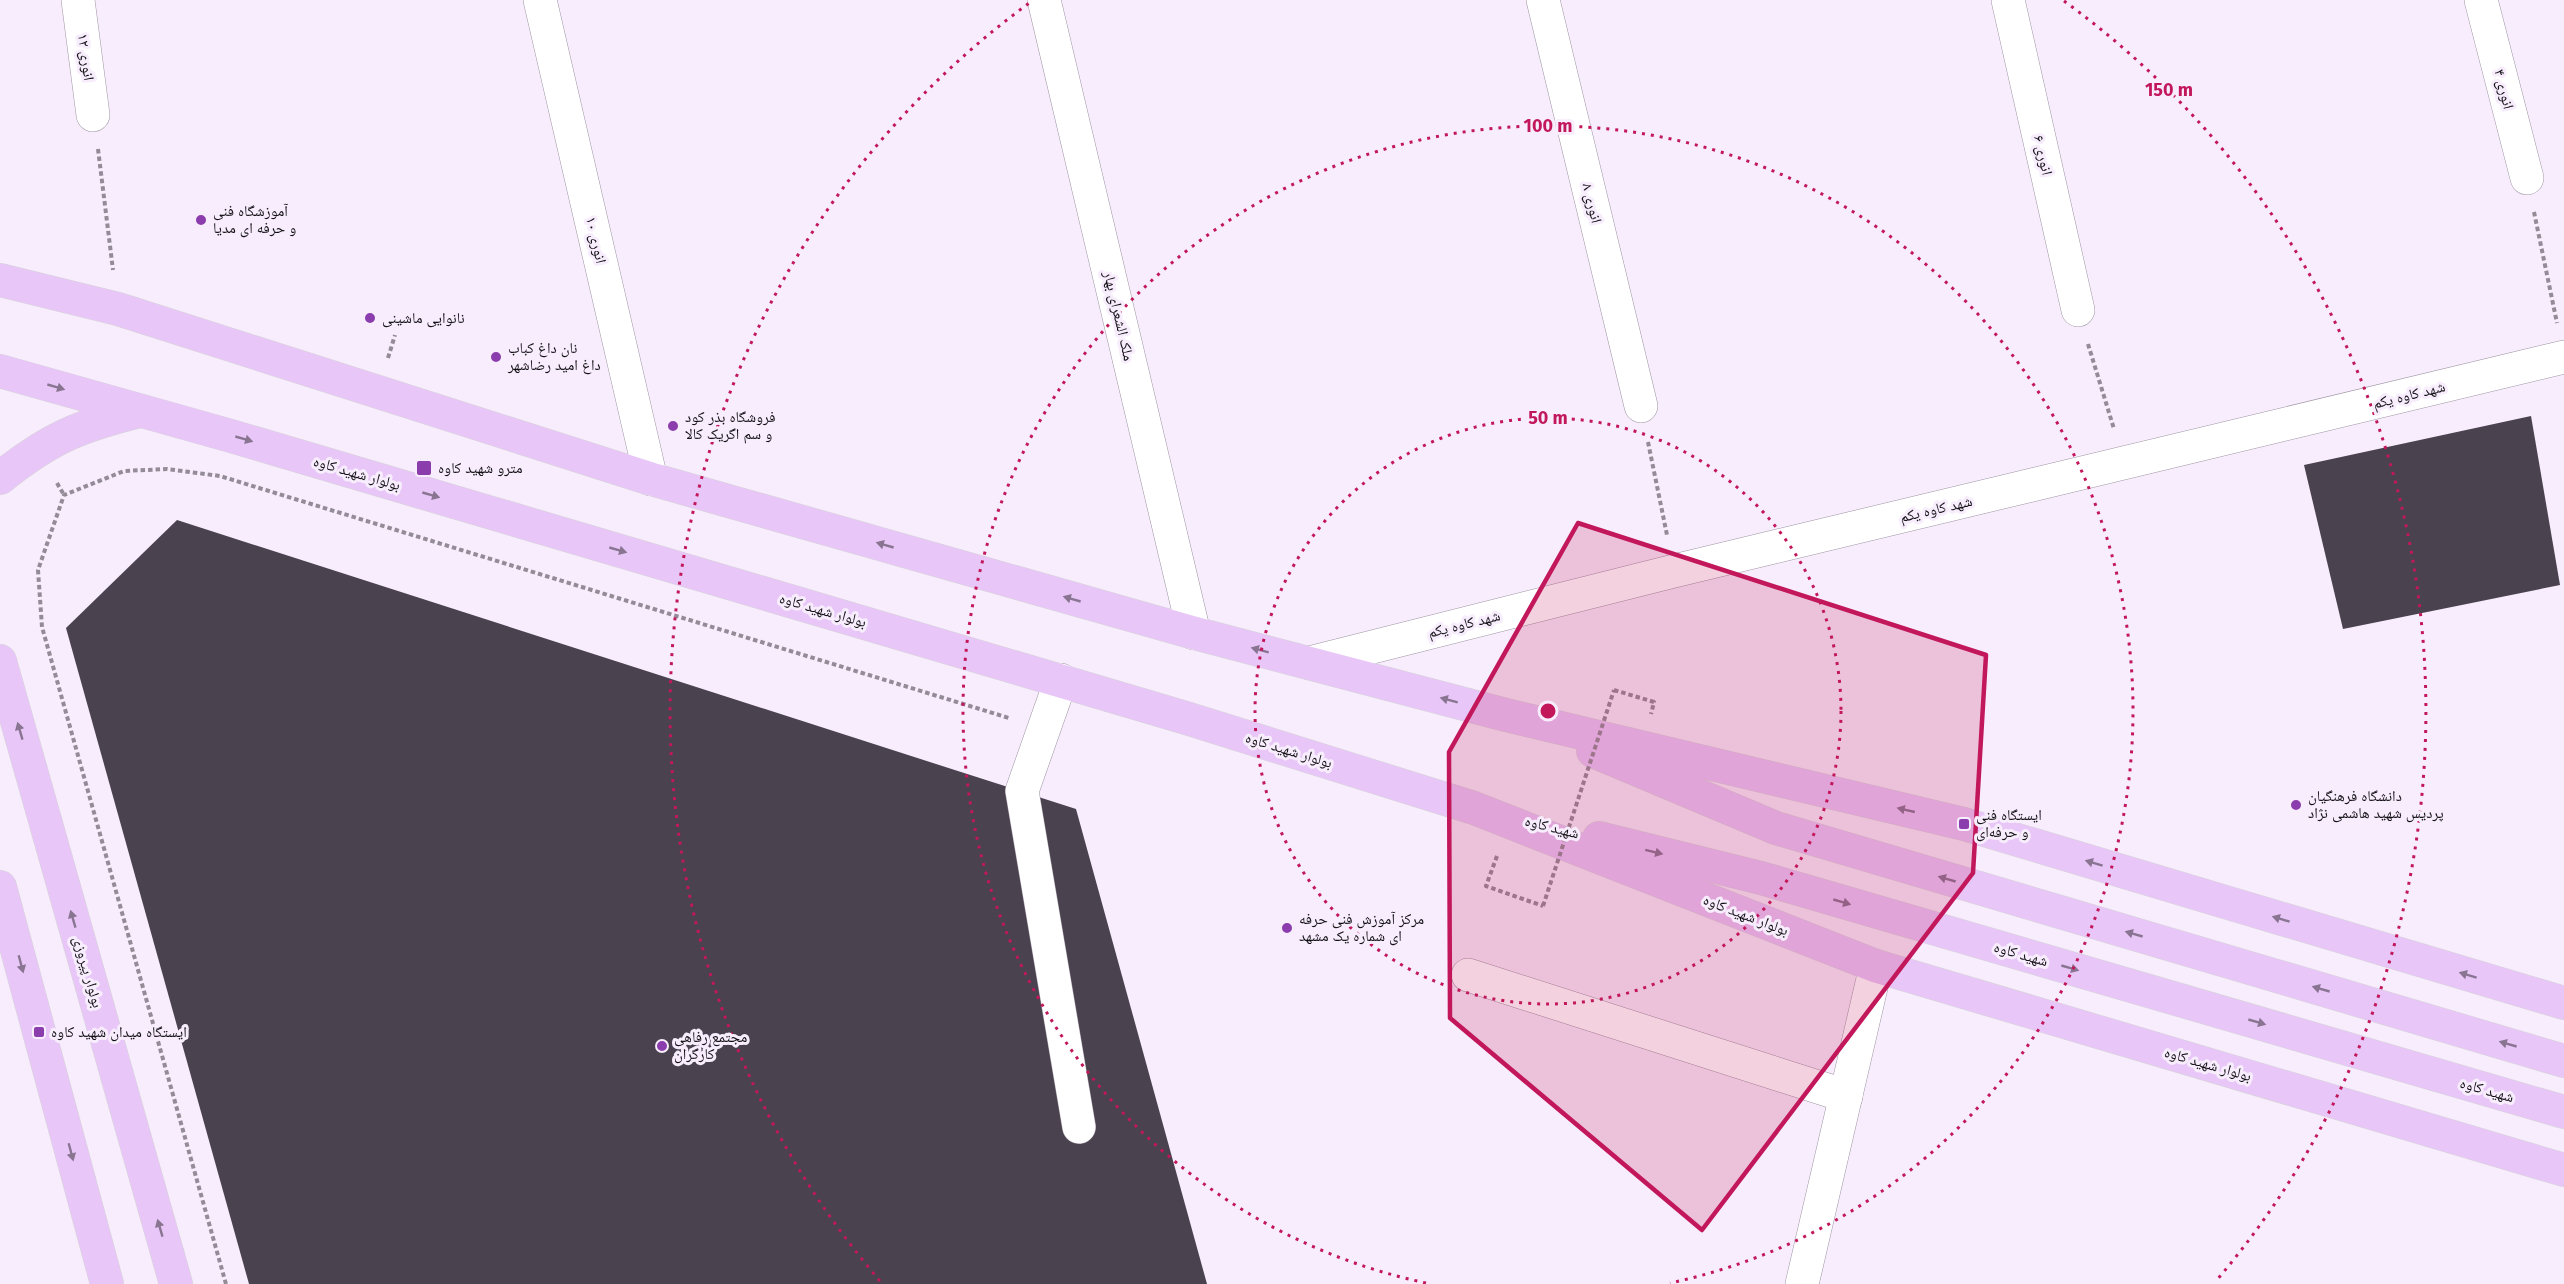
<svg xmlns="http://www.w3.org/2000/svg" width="2564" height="1284" viewBox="0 0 2564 1284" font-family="'Fira Sans','Noto Naskh Arabic',sans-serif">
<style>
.building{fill:#4a424e}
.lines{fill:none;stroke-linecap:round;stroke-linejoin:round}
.minor-casing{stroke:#9e95a3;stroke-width:34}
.major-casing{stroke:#d5d4d5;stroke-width:34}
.path{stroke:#938c97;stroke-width:4;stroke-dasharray:4.5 3;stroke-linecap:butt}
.minor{stroke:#fff;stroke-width:33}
.major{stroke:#e8c7f8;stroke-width:33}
.path-bridge{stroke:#938c97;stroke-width:4;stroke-dasharray:4.5 3;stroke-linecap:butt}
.oneway{fill:#897592}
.marked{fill:#c2185b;fill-opacity:0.2;stroke:#c2185b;stroke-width:4.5;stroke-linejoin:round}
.ring{fill:none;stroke:#c2185b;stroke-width:3;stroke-dasharray:3 6}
.poi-dot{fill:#8c3dad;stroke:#f7edfc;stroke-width:2}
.labels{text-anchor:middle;stroke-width:6;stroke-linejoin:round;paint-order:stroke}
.street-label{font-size:15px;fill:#141116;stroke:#f7edfc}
.poi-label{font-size:15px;fill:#141116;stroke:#f7edfc;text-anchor:start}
.centre{fill:#c2185b;stroke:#f7edfc;stroke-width:3}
.ring-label{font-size:18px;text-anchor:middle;font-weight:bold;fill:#c2185b;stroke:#f7edfc;stroke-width:6;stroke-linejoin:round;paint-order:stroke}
</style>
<rect width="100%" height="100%" fill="#f7edfc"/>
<g class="building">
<path d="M 2531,416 L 2560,585 L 2343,629 L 2304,465 Z"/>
<path d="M 177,520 L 1076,809 L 1207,1284 L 249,1284 L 66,628 Z"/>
</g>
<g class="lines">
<defs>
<g id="minor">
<path d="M 78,0 L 93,115"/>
<path d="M 540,0 L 651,479"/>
<path d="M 1044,0 L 1194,633"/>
<path d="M 1543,0 L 1641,406"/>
<path d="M 2008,0 L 2078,310"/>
<path d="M 2481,0 L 2527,178"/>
<path d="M 1309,663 L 1674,571 L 2564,357"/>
<path d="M 1061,680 L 1022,791 L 1079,1127"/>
<path d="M 1468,975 L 1846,1096"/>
<path d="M 1802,1284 L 1876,966"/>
</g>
<g id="major">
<path d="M 0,280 L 118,309 L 651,479 L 1194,633 L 1506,715 L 1964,824 L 2564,1003"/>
<path d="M 0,371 L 231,436 L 1186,718 L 1474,808 L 1876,966 L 2564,1170"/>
<path d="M 0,478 C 50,438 79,426 140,411"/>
<path d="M 0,661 L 176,1284"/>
<path d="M 1593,751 L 1776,828 L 2564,1061"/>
<path d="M 1599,838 L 1761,878 L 2564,1112"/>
<path d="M 0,887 L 107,1284"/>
</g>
</defs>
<use href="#minor" class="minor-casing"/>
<use href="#major" class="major-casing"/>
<g class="path">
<path d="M 98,149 L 113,270"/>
<path d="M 2534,212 L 2557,323"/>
<path d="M 2088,344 L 2114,429"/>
<path d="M 388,358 L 395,335"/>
<path d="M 1648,442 L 1667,535"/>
<path d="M 57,483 L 64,495"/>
<path d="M 1614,690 L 1654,702 L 1651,714"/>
<path d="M 1497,856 L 1486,886 L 1543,906"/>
<path d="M 226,1284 L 42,627 L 38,570 L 64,495 L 124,471 L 167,469 L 220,476 L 1009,718"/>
</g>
<use href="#minor" class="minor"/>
<use href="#major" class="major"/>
<path class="path-bridge" d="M 1543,906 L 1614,690"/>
</g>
<defs><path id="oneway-solid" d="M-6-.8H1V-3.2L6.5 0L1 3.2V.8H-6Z" transform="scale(1.5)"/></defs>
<g class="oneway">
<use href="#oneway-solid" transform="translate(56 387) rotate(16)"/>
<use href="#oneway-solid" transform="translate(244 439) rotate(16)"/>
<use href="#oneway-solid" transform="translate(431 495) rotate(16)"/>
<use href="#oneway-solid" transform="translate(885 545) rotate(-164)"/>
<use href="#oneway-solid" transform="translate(618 550) rotate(16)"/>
<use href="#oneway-solid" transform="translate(1072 599) rotate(-164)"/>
<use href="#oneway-solid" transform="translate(1260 650) rotate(-165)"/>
<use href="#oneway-solid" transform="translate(1449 700) rotate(-165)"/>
<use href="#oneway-solid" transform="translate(20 731) rotate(-106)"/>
<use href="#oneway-solid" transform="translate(1906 810) rotate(-167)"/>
<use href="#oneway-solid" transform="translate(1654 852) rotate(14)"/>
<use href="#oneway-solid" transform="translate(2094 863) rotate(-163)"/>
<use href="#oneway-solid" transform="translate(1947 879) rotate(-164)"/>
<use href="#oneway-solid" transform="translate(1842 902) rotate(16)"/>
<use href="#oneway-solid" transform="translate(73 919) rotate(-106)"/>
<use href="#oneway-solid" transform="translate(2281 919) rotate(-163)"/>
<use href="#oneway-solid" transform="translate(2134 934) rotate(-164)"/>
<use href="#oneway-solid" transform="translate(21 964) rotate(75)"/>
<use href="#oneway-solid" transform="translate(2070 968) rotate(16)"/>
<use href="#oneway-solid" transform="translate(2468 975) rotate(-163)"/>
<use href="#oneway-solid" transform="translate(2321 989) rotate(-164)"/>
<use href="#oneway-solid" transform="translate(2257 1022) rotate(16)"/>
<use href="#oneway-solid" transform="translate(2508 1044) rotate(-164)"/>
<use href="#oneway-solid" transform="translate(71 1152) rotate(75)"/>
<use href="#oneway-solid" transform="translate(160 1228) rotate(-106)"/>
</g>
<path class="marked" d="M 1578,523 L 1986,655 L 1973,873 L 1702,1230 L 1450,1018 L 1449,752 Z"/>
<g class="ring">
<circle cx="1548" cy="711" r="293"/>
<path d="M1426 1283A585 585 0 1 1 1670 1283"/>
<path d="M880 1281A878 878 0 0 1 1032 1M2064 1A878 878 0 0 1 2216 1281"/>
</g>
<g class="poi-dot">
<circle cx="201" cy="220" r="6"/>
<circle cx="370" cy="318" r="6"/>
<circle cx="496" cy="357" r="6"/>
<circle cx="673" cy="426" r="6"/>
<rect x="416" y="460" width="16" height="16" rx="3"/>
<circle cx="2296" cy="805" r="6"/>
<rect x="1958" y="818" width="12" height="12" rx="3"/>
<circle cx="1287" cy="928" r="6"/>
<rect x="33" y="1026" width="12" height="12" rx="3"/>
<circle cx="662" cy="1046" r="6"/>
</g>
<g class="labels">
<g class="street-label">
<text transform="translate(86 57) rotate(82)" y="5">انوری ۱۲</text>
<text transform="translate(2504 89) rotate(76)" y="5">انوری ۴</text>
<text transform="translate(2043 155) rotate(77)" y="5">انوری ۶</text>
<text transform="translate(1592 203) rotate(76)" y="5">انوری ۸</text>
<text transform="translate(596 240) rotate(77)" y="5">انوری ۱۰</text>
<text transform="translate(1119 316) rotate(77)" y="5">ملک الشعرای بهار</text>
<text transform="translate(2409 395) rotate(-14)" y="5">شهد کاوه یکم</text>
<text transform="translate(357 473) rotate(16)" y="5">بولوار شهید کاوه</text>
<text transform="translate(1936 509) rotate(-13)" y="5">شهد کاوه یکم</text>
<text transform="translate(823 610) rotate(16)" y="5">بولوار شهید کاوه</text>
<text transform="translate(1464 624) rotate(-14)" y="5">شهد کاوه یکم</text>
<text transform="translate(1289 750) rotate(17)" y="5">بولوار شهید کاوه</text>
<text transform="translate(1552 827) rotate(14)" y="5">شهید کاوه</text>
<text transform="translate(1746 915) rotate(21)" y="5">بولوار شهید کاوه</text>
<text transform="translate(2021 954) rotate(16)" y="5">شهید کاوه</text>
<text transform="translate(88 972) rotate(74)" y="5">بولوار پیروزی</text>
<text transform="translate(2208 1064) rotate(16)" y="5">بولوار شهید کاوه</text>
<text transform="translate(2487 1090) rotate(16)" y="5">شهید کاوه</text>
</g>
<g class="poi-label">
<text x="213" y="216">آموزشگاه فنی<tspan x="213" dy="17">و حرفه ای مدیا</tspan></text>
<text x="382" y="323">نانوایی ماشینی</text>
<text x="508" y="353">نان داغ کباب<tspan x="508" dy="17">داغ امید رضاشهر</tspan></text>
<text x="685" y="422">فروشگاه بذر کود<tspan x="685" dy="17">و سم اگریک کالا</tspan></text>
<text x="438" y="473">مترو شهید کاوه</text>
<text x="2308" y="801">دانشگاه فرهنگیان<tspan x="2308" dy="17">پردیس شهید هاشمی نژاد</tspan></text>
<text x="1976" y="820">ایستگاه فنی<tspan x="1976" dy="17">و حرفه‌ای</tspan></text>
<text x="1299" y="924">مرکز آموزش فنی حرفه<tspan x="1299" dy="17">ای شماره یک مشهد</tspan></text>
<text x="51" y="1037">ایستگاه میدان شهید کاوه</text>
<text x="674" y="1042">مجتمع رفاهی<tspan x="674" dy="17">کارگران</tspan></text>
</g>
</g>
<circle cx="1548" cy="711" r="9" class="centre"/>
<g class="ring-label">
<text x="2169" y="96">150 m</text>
<text x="1548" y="132">100 m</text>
<text x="1548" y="424">50 m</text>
</g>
</svg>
